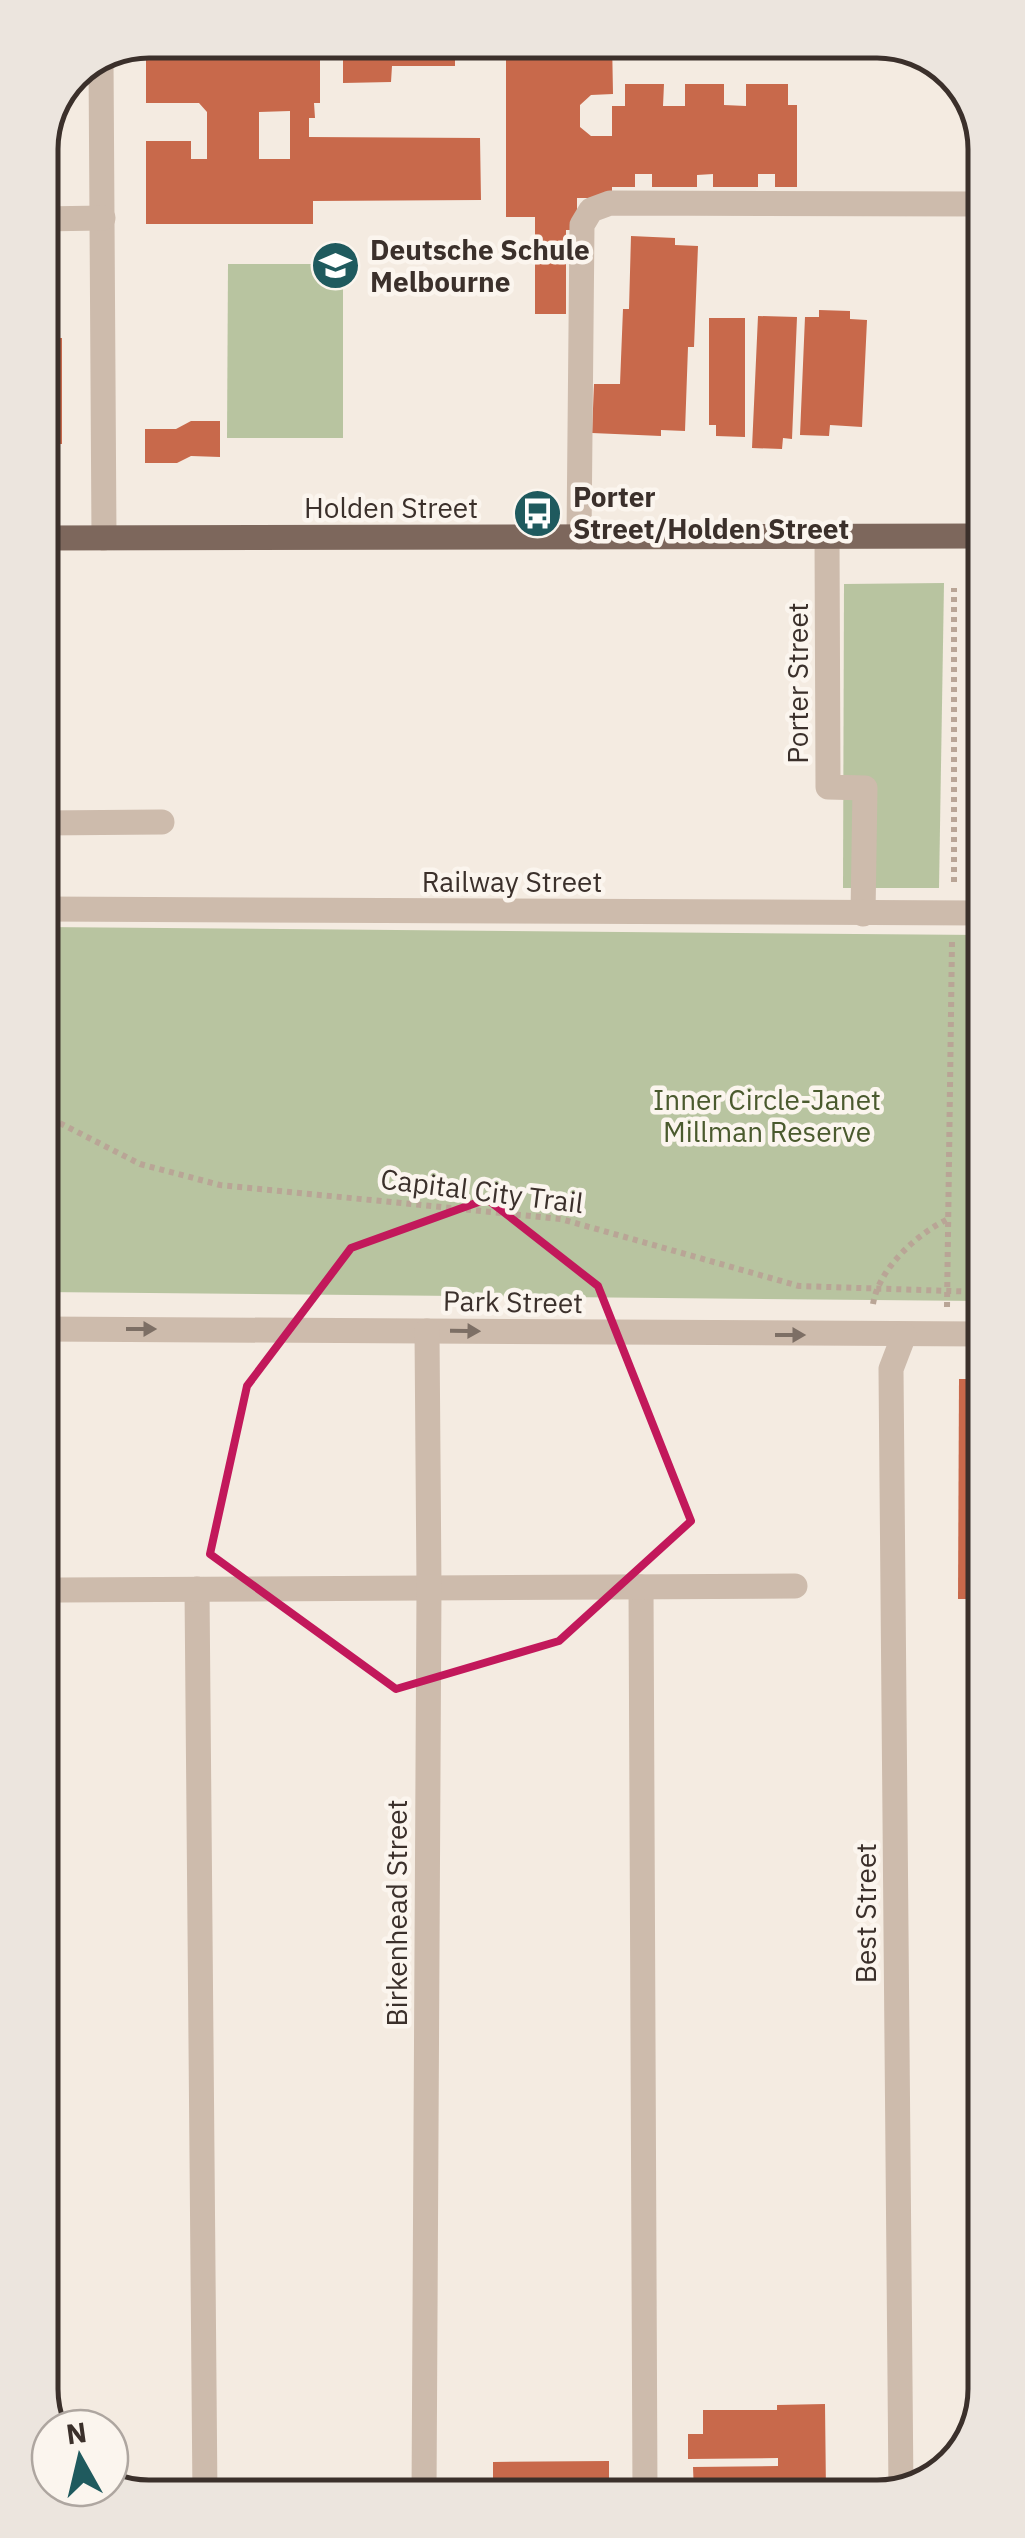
<svg xmlns="http://www.w3.org/2000/svg" width="1025" height="2538" viewBox="0 0 1025 2538" font-family="'IBM Plex Sans',sans-serif">
<style>
.green{fill:#b8c4a0}
.building{fill:#c8694b;fill-rule:evenodd}
.lines{fill:none;stroke-linecap:round;stroke-linejoin:round}
.path{stroke:#b9a596;stroke-width:6;stroke-dasharray:5 5;stroke-linecap:butt}
.minor{stroke:#cdbbac;stroke-width:25}
.major{stroke:#7d675c;stroke-width:25}
.oneway{fill:#7d6f65}
.marked{fill:none;stroke:#c2185b;stroke-width:8;stroke-linejoin:round}
.labels{text-anchor:middle;stroke-width:9;stroke-linejoin:round;paint-order:stroke}
.poi-label{font-size:28px;font-weight:bold;fill:#3b302b;stroke:#fbf5ee;text-anchor:start}
.street-label{font-size:28px;fill:#3b302b;stroke:#fbf5ee}
.park-label{font-size:28px;fill:#4a5a2e;stroke:#fbf5ee}
.rim{fill:none;stroke:#3b302b;stroke-width:5}
</style>
<rect width="100%" height="100%" fill="#f4ebe1"/>
<g class="green">
<path d="M 228,264 L 343,264 L 343,438 L 227,438 Z"/>
<path d="M 944,583 L 939,888 L 843,888 L 844,584 Z"/>
<path d="M 42,927 L 981,935 L 982,1301 L 43,1292 Z"/>
</g>
<g class="building">
<path d="M 190,40 L 278,40 L 278,52 L 320,53 L 320,103 L 314,103 L 315,118 L 309,118 L 309,137 L 480,138 L 481,200 L 313,201 L 313,224 L 146,224 L 146,141 L 191,141 L 191,159 L 207,159 L 207,112 L 199,103 L 146,103 L 146,53 L 190,52 ZM 290,111 L 290,159 L 259,159 L 259,112 Z"/>
<path d="M 321,40 L 497,40 L 497,50 L 455,50 L 455,66 L 392,66 L 391,82 L 343,83 L 343,51 L 321,51 Z"/>
<path d="M 506,40 L 612,40 L 613,94 L 591,95 L 580,105 L 580,127 L 591,136 L 612,136 L 612,106 L 625,106 L 625,84 L 664,84 L 663,106 L 685,106 L 685,84 L 724,84 L 724,105 L 746,106 L 746,84 L 788,84 L 788,105 L 797,105 L 797,187 L 775,187 L 775,174 L 758,174 L 758,187 L 713,187 L 713,174 L 697,175 L 697,187 L 652,187 L 652,174 L 635,174 L 635,187 L 612,187 L 612,198 L 577,198 L 577,230 L 566,230 L 566,314 L 535,314 L 535,217 L 506,217 Z"/>
<path d="M 631,236 L 675,238 L 675,245 L 698,246 L 694,347 L 688,347 L 685,431 L 661,430 L 661,436 L 592,433 L 594,384 L 620,384 L 623,309 L 629,309 Z"/>
<path d="M 819,310 L 850,311 L 850,319 L 867,320 L 862,427 L 830,425 L 829,436 L 800,435 L 805,317 L 819,317 Z"/>
<path d="M 758,316 L 797,317 L 792,439 L 783,438 L 782,449 L 752,448 Z"/>
<path d="M 709,318 L 745,318 L 745,437 L 716,436 L 716,425 L 709,425 Z"/>
<rect x="41" y="338" width="21" height="106"/>
<path d="M 191,421 L 220,421 L 220,457 L 191,456 L 177,463 L 145,463 L 145,429 L 176,429 Z"/>
<path d="M 959,1379 L 983,1379 L 983,1599 L 958,1599 Z"/>
<path d="M 977,1619 L 983,1619 L 983,1684 L 969,1684 L 969,1648 L 977,1648 Z"/>
<path d="M 976,1688 L 983,1688 L 984,1808 L 977,1809 L 977,1778 L 972,1778 L 971,1719 L 976,1719 Z"/>
<path d="M 977,1864 L 984,1865 L 984,1977 L 974,1977 Z"/>
<path d="M 971,1983 L 984,1983 L 984,2124 L 977,2124 L 977,2095 L 971,2095 Z"/>
<path d="M 975,2140 L 984,2140 L 985,2194 L 975,2194 Z"/>
<path d="M 973,2353 L 985,2353 L 985,2390 L 974,2423 Z"/>
<path d="M 825,2404 L 826,2493 L 694,2493 L 693,2467 L 778,2466 L 778,2458 L 688,2459 L 688,2434 L 703,2434 L 703,2410 L 777,2410 L 777,2405 Z"/>
<path d="M 609,2461 L 609,2494 L 559,2495 L 559,2486 L 542,2486 L 542,2495 L 493,2495 L 493,2462 Z"/>
</g>
<g class="lines">
<g class="path">
<path d="M 954,882 L 954,588"/>
<path d="M 42,1114 L 140,1164 L 220,1185 L 561,1219 L 799,1286 L 982,1292"/>
<path d="M 873,1304 C 879,1268 917,1234 948,1219"/>
<path d="M 947,1307 L 952,940"/>
</g>
<g class="minor">
<path d="M 101,59 L 104,538"/>
<path d="M 40,219 L 103,218"/>
<path d="M 827,536 L 828,787 L 865,788 L 863,914"/>
<path d="M 579,537 L 582,225 L 591,210 L 610,203 L 980,204"/>
<path d="M 42,823 L 162,822"/>
<path d="M 42,909 L 981,913"/>
<path d="M 43,1329 L 982,1334"/>
<path d="M 641,1587 L 645,2494"/>
<path d="M 197,1589 L 205,2497"/>
<path d="M 61,1590 L 795,1586"/>
<path d="M 901,2492 L 891,1369 L 904,1335"/>
<path d="M 424,2496 L 429,1588 L 427,1331"/>
</g>
<path class="major" d="M 41,538 L 980,536"/>
</g>
<defs><path id="oneway-solid" d="M-6-.8H1V-3.2L6.5 0L1 3.2V.8H-6Z" transform="scale(2.5)"/></defs>
<g class="oneway">
<use href="#oneway-solid" transform="translate(141 1329)"/>
<use href="#oneway-solid" transform="translate(465 1331) rotate(1)"/>
<use href="#oneway-solid" transform="translate(790 1335)"/>
</g>
<path class="marked" d="M 487,1199 L 598,1286 L 691,1521 L 559,1641 L 396,1689 L 210,1554 L 247,1386 L 351,1248 Z"/>
<defs>
<symbol id="school-disc" viewBox="-11 -11 22 22"><circle r="9.5" fill="#1f5a5e" stroke="#fbf5ee"/><path d="M0-5L7-2L0 1L-7-2ZM-4 1L0 2.5L4 1V4Q0 6-4 4Z" fill="#fff"/></symbol>
<symbol id="bus-disc" viewBox="-11 -11 22 22"><circle r="9.5" fill="#1f5a5e" stroke="#fbf5ee"/><path d="M-5-6H5V4H4V6H2V4H-2V6H-4V4H-5ZM-3.5-4V0h7V-4ZM-3.5 1.2v1.5H-2V1.2ZM2 1.2v1.5H3.5V1.2Z" fill="#fff"/></symbol>
</defs>
<g fill-rule="evenodd">
<use href="#school-disc" x="308" y="238" width="55" height="55"/>
<use href="#bus-disc" x="510" y="486" width="55" height="55"/>
</g>
<g class="labels">
<g class="poi-label">
<text x="370" y="260">Deutsche Schule<tspan x="370" dy="32">Melbourne</tspan></text>
<text x="573" y="507">Porter<tspan x="573" dy="32">Street/Holden Street</tspan></text>
</g>
<g class="street-label">
<text x="391" y="518">Holden Street</text>
<text transform="translate(798 683) rotate(-90)" y="10">Porter Street</text>
<text x="512" y="892">Railway Street</text>
<text transform="translate(482 1191) rotate(7)" y="10">Capital City Trail</text>
<text transform="translate(513 1302) rotate(1)" y="10">Park Street</text>
<text transform="translate(397 1913) rotate(-90)" y="10">Birkenhead Street</text>
<text transform="translate(866 1913) rotate(-90)" y="10">Best Street</text>
</g>
<g class="park-label">
<text x="767" y="1110">Inner Circle-Janet<tspan x="767" dy="32">Millman Reserve</tspan></text>
</g>
</g>
<path d="M0 0H1025V2538H0ZM149 58H877A91 91 0 0 1 968 149V2389A91 91 0 0 1 877 2480H149A91 91 0 0 1 58 2389V149A91 91 0 0 1 149 58Z" fill="#ece5de" fill-rule="evenodd"/>
<path class="rim" d="M149 58H877A91 91 0 0 1 968 149V2389A91 91 0 0 1 877 2480H149A91 91 0 0 1 58 2389V149A91 91 0 0 1 149 58Z"/>
<g transform="translate(80 2458) rotate(352)"><circle r="48" fill="#fbf5ee" stroke="#aea6a0" stroke-width="2.5"/>
<path d="M0-8L18 38L0 25L-18 38Z" fill="#1f5a5e"/>
<text y="-15" font-size="28" font-weight="bold" text-anchor="middle" fill="#3b302b">N</text>
</g>
</svg>
